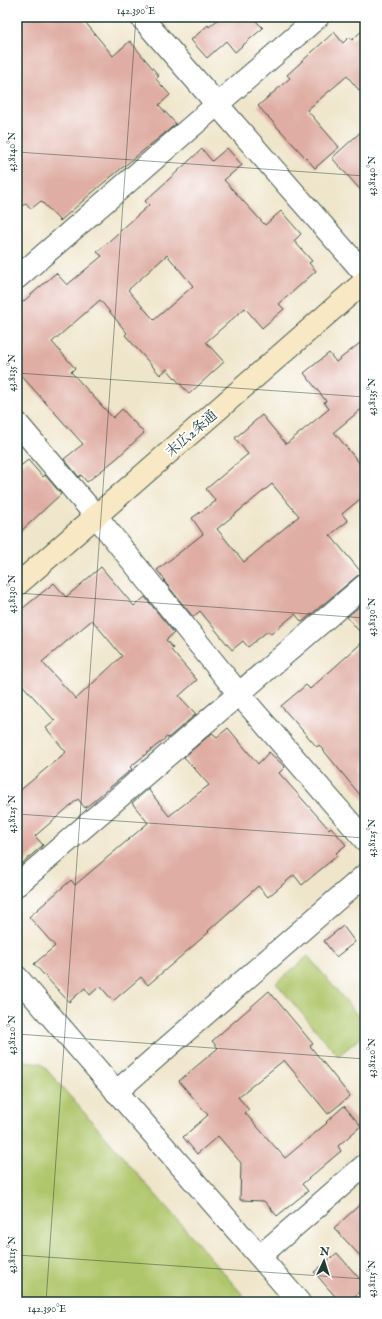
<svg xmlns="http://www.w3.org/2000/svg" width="382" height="1319" viewBox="0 0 382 1319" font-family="'IM FELL English','Noto Serif JP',serif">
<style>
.green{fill:#afc66b;stroke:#678250}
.building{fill:#dfada3;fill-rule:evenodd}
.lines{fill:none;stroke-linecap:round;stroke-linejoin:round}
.street-casing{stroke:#3e564a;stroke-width:24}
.secondary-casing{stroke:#3e564a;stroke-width:24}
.street{stroke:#fff;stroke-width:22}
.secondary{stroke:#f8e8c3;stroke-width:22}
.ticks{fill:none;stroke:#1f3d34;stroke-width:1;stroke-opacity:0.45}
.labels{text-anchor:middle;stroke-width:4;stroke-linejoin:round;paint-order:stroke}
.street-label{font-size:14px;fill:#1f3d34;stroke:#fff}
.neatline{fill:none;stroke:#1f3d34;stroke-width:1.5}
.ticks-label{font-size:10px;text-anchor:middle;fill:#1f3d34}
</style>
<rect width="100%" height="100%" fill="#fff"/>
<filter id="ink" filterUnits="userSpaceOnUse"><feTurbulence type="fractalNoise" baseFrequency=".025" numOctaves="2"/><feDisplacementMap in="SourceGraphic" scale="8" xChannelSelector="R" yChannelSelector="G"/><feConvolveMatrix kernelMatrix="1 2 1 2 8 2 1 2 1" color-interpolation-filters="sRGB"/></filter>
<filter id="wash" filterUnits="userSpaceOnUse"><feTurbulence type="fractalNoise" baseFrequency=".012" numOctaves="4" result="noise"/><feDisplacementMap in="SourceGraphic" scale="16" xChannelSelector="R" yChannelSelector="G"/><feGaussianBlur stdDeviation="0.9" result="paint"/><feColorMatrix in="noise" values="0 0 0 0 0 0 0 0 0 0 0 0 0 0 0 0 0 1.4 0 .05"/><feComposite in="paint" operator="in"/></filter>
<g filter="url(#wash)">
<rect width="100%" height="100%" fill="#efe5ca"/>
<g class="green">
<path d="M 308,956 L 365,1024 L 365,1034 L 338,1056 L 276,983 Z"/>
<path d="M 17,1060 L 41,1063 L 249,1302 L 17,1302 Z"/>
</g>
<g id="blocks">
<g class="building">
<path d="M 17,17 L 81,17 L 113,56 L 130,41 L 159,76 L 156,79 L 170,95 L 159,105 L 176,124 L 101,185 L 60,221 L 41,201 L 31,209 L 26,203 L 17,210 Z"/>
<path d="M 221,17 L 252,17 L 263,28 L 235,52 L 226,41 L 207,58 L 191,40 L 208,25 L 209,27 Z"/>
<path d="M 365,28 L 365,97 L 347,76 L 307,110 L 339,147 L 315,168 L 258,106 L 290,78 L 287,75 L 334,32 L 343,43 L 349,37 L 352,40 Z"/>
<path d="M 365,128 L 365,195 L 332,158 Z"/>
<path d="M 227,148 L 242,165 L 224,180 L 265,225 L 281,211 L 301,234 L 294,241 L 312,261 L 309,263 L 316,271 L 279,304 L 284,309 L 262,328 L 245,308 L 206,342 L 224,362 L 189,394 L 167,369 L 160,375 L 125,335 L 127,333 L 100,300 L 52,342 L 75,368 L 71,372 L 113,418 L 122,409 L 144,433 L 116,459 L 87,482 L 81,475 L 79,477 L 64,459 L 83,444 L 17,371 L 17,307 L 56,273 L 67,285 L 102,256 L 97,252 L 149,205 L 145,201 L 202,149 L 212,161 ZM 167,255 L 193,286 L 154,320 L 128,290 Z"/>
<path d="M 365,339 L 365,406 L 334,432 L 365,470 L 365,495 L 342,514 L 348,521 L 330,535 L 362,573 L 357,576 L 302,622 L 295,614 L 271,634 L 268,631 L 248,647 L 243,641 L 232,650 L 200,611 L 193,617 L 164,581 L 165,580 L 157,570 L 203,534 L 192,518 L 216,501 L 206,489 L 248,454 L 235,438 L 262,415 L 286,444 L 329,409 L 324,402 L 326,401 L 304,373 L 329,353 L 336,362 ZM 272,484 L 299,516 L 244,562 L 217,529 Z"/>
<path d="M 28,460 L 43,477 L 45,475 L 61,494 L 17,535 L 17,469 Z"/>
<path d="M 101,567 L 134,606 L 145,597 L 174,633 L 166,640 L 173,648 L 171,650 L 197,680 L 179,696 L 196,714 L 168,738 L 167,737 L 130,767 L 132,769 L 85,808 L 78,799 L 35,836 L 43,845 L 17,868 L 17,793 L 66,752 L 46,728 L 55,721 L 17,679 L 17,613 L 54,583 L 66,597 ZM 92,620 L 122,656 L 76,699 L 42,662 Z"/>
<path d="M 365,602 L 365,638 L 347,617 Z"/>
<path d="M 365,640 L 365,801 L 319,745 L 317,747 L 281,706 L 306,685 L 310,689 Z"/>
<path d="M 228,728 L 258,764 L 269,752 L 285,767 L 279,773 L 329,829 L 331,827 L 346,845 L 336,853 L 338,855 L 302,885 L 294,875 L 268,897 L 258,886 L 208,931 L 209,932 L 148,985 L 141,977 L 113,1001 L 100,986 L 90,995 L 85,988 L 69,1002 L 34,964 L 55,946 L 29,917 L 71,880 L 75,885 L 148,823 L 132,803 L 148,789 L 169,816 L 209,785 L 184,757 L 212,733 L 217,737 Z"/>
<path d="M 343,926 L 355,942 L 336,957 L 324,941 Z"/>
<path d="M 269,991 L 313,1044 L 310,1046 L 350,1096 L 328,1114 L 284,1060 L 238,1097 L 249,1110 L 245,1113 L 285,1158 L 327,1123 L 326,1122 L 344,1106 L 361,1126 L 338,1146 L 341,1151 L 302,1184 L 308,1191 L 277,1216 L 264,1201 L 240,1200 L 241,1163 L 218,1136 L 197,1154 L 183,1137 L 208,1115 L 179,1081 L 218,1048 L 212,1041 Z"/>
<path d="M 365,1200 L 365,1261 L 334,1228 Z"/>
<path d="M 337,1253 L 365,1285 L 365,1287 L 348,1302 L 340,1302 L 314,1272 Z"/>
</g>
</g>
</g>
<g filter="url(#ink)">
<use href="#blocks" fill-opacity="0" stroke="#3e564a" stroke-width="1"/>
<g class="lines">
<defs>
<g id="street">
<path d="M 141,17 L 365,274"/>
<path d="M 17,278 L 318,17"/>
<path d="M 17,423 L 96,516 L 239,694 L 365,840"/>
<path d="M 17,885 L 365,585"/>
<path d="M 17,977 L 299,1302"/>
<path d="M 116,1092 L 365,875"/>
<path d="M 260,1256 L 365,1165"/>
</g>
<path id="secondary" d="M 17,585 L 365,281"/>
</defs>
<use href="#street" class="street-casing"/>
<use href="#secondary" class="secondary-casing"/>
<use href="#street" class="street"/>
<use href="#secondary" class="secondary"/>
</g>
</g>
<path class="ticks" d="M 17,152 L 365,176M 17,373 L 365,397M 17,593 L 365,618M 17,814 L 365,838M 17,1034 L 365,1059M 17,1255 L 365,1279M 46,1302 L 136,17"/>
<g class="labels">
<g class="street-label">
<text transform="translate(191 433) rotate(-41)" y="5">末広2条通</text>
</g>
</g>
<rect width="382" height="1319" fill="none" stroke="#fff" stroke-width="44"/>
<g transform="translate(324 1261) rotate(4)" stroke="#ffffff" stroke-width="3" paint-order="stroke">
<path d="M0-3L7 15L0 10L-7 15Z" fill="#1f3d34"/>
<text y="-6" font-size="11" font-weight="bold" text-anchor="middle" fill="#1f3d34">N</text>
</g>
<rect x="22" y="22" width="338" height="1275" class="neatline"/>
<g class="ticks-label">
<text x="136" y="14">142.390°E</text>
<text transform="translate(11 152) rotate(-90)" y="4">43.8140°N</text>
<text transform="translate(371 176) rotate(-90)" y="4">43.8140°N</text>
<text transform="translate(11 373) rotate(-90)" y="4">43.8135°N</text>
<text transform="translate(371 397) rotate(-90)" y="4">43.8135°N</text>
<text transform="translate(11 594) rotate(-90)" y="4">43.8130°N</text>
<text transform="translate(371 617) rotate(-90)" y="4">43.8130°N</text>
<text transform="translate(11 814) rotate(-90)" y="4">43.8125°N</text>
<text transform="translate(371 838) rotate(-90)" y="4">43.8125°N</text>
<text transform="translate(11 1035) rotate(-90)" y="4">43.8120°N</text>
<text transform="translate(371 1058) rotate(-90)" y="4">43.8120°N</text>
<text transform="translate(11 1255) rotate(-90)" y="4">43.8115°N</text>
<text transform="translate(371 1279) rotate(-90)" y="4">43.8115°N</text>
<text x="47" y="1312">142.390°E</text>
</g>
</svg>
